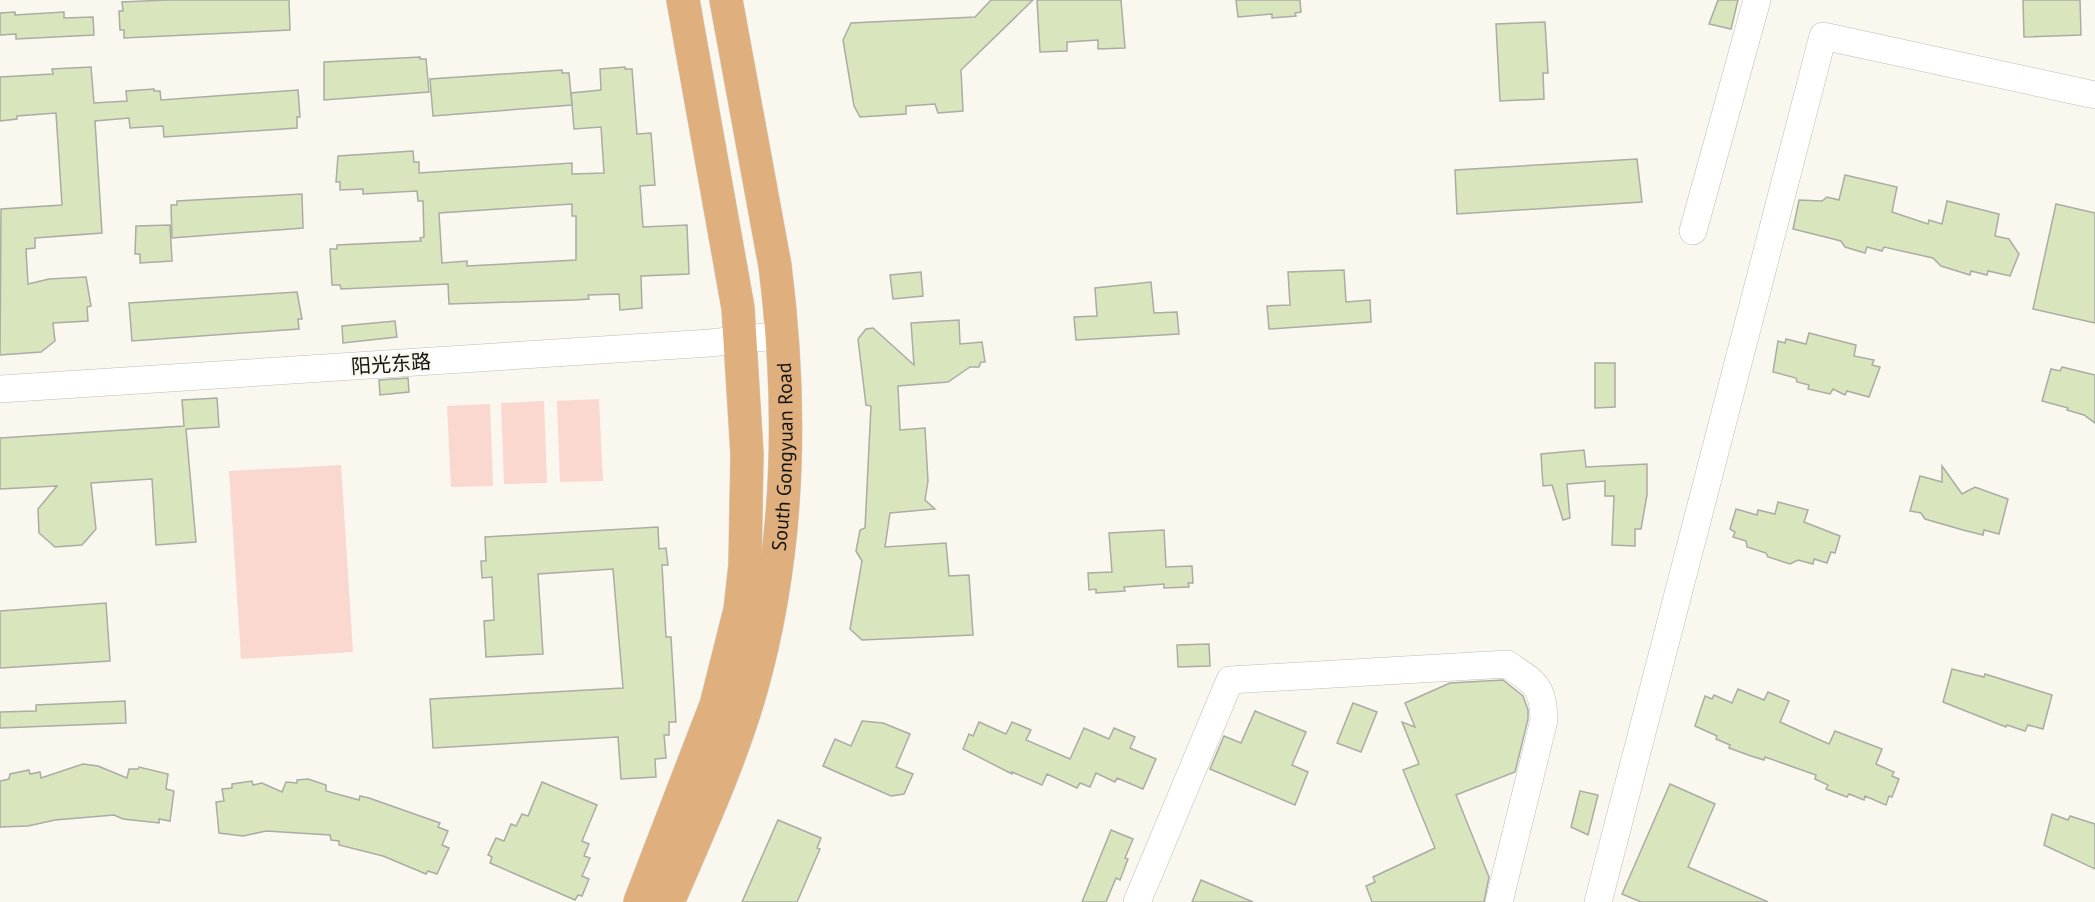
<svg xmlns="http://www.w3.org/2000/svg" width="2095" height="902" viewBox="0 0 2095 902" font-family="'PT Sans','Noto Sans SC',sans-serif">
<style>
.pitch{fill:#fad8d0}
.building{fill:#d9e5bc;stroke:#aaaca5;stroke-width:1.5;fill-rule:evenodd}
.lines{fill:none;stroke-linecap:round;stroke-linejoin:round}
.minor-casing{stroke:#bebcb4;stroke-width:28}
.major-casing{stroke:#d5d5d4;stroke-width:34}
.minor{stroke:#fff;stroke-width:27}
.major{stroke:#dfb07d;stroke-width:33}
.labels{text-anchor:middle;stroke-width:4.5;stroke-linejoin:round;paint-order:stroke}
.street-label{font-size:20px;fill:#141310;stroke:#faf7ef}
</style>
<rect width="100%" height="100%" fill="#faf7ef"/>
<g class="pitch">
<path d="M 599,399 L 603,481 L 560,482 L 557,401 Z"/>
<path d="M 544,401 L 547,483 L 504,484 L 501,403 Z"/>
<path d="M 490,404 L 493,486 L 451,487 L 447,406 Z"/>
<path d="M 341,465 L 353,652 L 241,659 L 229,471 Z"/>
</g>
<g class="building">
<path d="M 166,0 L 289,0 L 290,30 L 124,38 L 124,30 L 120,30 L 119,11 L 123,11 L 122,2 Z"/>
<path d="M 991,0 L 1033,0 L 961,70 L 963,111 L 938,113 L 935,104 L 906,106 L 906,114 L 860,117 L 854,106 L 843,40 L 851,23 L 975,17 Z"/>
<path d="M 1037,0 L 1121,0 L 1125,48 L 1098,49 L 1098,40 L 1067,42 L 1067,51 L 1040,52 Z"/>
<path d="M 1236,0 L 1300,0 L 1301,12 L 1295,13 L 1296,16 L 1272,18 L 1272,14 L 1238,17 Z"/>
<path d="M 1718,0 L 1738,0 L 1731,29 L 1709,24 Z"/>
<path d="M 2023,0 L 2080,0 L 2081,35 L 2024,37 Z"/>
<path d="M 15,12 L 15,15 L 64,12 L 64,18 L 93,17 L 94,35 L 16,39 L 16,34 L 0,35 L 0,13 Z"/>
<path d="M 1545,22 L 1548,73 L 1543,73 L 1544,99 L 1500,101 L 1496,24 Z"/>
<path d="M 420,57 L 420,59 L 426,59 L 429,92 L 324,100 L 324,62 Z"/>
<path d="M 91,67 L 94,103 L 127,101 L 126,91 L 154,89 L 154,91 L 160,91 L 161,100 L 298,90 L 300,117 L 297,117 L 297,128 L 164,137 L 163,126 L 130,128 L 129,118 L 95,121 L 102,233 L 35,238 L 35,248 L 26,249 L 28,284 L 49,279 L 86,277 L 91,306 L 87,307 L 88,321 L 53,323 L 55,341 L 41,352 L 0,355 L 1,209 L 62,205 L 56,113 L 17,116 L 17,119 L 0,121 L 0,77 L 53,74 L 52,69 Z"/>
<path d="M 625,67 L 625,69 L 632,69 L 637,134 L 651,133 L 655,185 L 640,186 L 643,227 L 687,225 L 689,274 L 641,276 L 642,308 L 620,310 L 619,294 L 588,295 L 589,299 L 575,300 L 449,304 L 448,284 L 341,289 L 340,285 L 332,285 L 330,249 L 337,249 L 337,245 L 421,241 L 420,238 L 424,237 L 423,201 L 418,201 L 417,191 L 363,194 L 363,189 L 340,190 L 340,182 L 336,182 L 338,156 L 413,151 L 414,162 L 419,162 L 419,173 L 572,163 L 572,174 L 604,173 L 601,127 L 574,129 L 571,93 L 601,90 L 600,69 ZM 572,204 L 572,216 L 576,216 L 576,260 L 467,266 L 467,261 L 442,263 L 439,213 Z"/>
<path d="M 562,70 L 562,73 L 569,73 L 572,105 L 433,116 L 430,79 Z"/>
<path d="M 1637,159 L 1642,202 L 1457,214 L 1455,170 Z"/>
<path d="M 1845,175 L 1897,187 L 1892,212 L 1928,224 L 1929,220 L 1942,224 L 1947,201 L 1999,214 L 1995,236 L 2009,239 L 2019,254 L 2010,276 L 1988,271 L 1987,275 L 1971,271 L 1970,275 L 1941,266 L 1933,258 L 1884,247 L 1882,251 L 1867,247 L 1865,253 L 1845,247 L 1841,241 L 1793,229 L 1799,200 L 1822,201 L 1827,197 L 1839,200 Z"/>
<path d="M 302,194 L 303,228 L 172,238 L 171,205 L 177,205 L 177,201 Z"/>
<path d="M 2056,204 L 2095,213 L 2095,323 L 2033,309 Z"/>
<path d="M 170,225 L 172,261 L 140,263 L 140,254 L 135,254 L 136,226 Z"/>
<path d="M 1344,270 L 1346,302 L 1370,300 L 1371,322 L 1269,329 L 1267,306 L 1290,305 L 1288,272 Z"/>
<path d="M 921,272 L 923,296 L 893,299 L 890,275 Z"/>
<path d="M 1151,282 L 1154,313 L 1177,312 L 1179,334 L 1076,340 L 1074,317 L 1097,316 L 1095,288 Z"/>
<path d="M 297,292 L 302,319 L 298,319 L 299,329 L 132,341 L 129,303 Z"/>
<path d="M 959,320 L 960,344 L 982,342 L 985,362 L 981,362 L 979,367 L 970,367 L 948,382 L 898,386 L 900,430 L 925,428 L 928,481 L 925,500 L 935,509 L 890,513 L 885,547 L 946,543 L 949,576 L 969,575 L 973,635 L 862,640 L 850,629 L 862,561 L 856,551 L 860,530 L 865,528 L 871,406 L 866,405 L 858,339 L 866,329 L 873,328 L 914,365 L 911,323 Z"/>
<path d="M 395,321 L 397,337 L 343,343 L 342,326 Z"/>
<path d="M 1809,333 L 1856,345 L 1854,356 L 1874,360 L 1872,365 L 1880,367 L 1869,397 L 1847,391 L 1845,395 L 1833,389 L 1830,394 L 1808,389 L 1809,385 L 1797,382 L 1796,378 L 1773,372 L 1778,341 L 1785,343 L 1786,339 L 1806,344 Z"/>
<path d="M 1595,363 L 1615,363 L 1615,407 L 1595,408 Z"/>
<path d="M 2062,367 L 2095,375 L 2095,423 L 2084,415 L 2067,410 L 2068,408 L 2042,401 L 2051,369 L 2060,371 Z"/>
<path d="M 408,378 L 409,392 L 380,395 L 379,380 Z"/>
<path d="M 217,398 L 219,427 L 186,429 L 196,542 L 156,545 L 152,479 L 91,483 L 96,529 L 82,545 L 55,547 L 39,533 L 38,509 L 57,486 L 0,489 L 0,438 L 184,426 L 182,400 Z"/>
<path d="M 1584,450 L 1586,467 L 1647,464 L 1647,495 L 1641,529 L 1635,529 L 1635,546 L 1612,545 L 1614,496 L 1605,496 L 1605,481 L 1567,484 L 1570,518 L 1563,520 L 1552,485 L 1543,486 L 1541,454 Z"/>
<path d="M 1942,466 L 1962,494 L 1975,487 L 2008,499 L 1999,534 L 1984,530 L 1983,535 L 1963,530 L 1925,519 L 1921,513 L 1910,511 L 1920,476 L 1942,482 Z"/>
<path d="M 1778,502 L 1808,510 L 1804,522 L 1840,536 L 1835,553 L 1831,552 L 1827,563 L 1814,559 L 1813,564 L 1798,560 L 1790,564 L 1768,557 L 1766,553 L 1747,547 L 1746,541 L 1733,537 L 1735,532 L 1730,529 L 1736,509 L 1757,515 L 1758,510 L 1775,514 Z"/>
<path d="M 658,527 L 659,549 L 666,548 L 668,565 L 662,565 L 666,637 L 671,637 L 676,722 L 669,722 L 669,735 L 664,735 L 666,758 L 655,759 L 656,777 L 621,779 L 618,737 L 433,748 L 430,699 L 623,688 L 613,569 L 538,574 L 543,654 L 486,657 L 484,621 L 494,620 L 492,577 L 482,578 L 481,561 L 486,561 L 485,537 Z"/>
<path d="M 1164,530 L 1166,567 L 1192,566 L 1193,583 L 1188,583 L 1189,587 L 1164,588 L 1164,584 L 1124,587 L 1125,591 L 1096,593 L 1096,589 L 1089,590 L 1088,573 L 1112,572 L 1109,533 Z"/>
<path d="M 106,603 L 110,661 L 0,668 L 0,611 Z"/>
<path d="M 1209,644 L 1210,666 L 1178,667 L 1177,645 Z"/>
<path d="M 1952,669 L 1984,677 L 1985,674 L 2052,695 L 2043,729 L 2028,725 L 2025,731 L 2007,725 L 2006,727 L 1943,702 Z"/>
<path d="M 1503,680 L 1523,696 L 1528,710 L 1528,719 L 1515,772 L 1456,795 L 1489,877 L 1484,902 L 1372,902 L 1366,886 L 1375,882 L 1373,877 L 1435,848 L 1403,770 L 1419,764 L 1402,722 L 1415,727 L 1405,703 L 1450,683 Z"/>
<path d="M 1738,689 L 1764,700 L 1768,692 L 1789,701 L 1780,722 L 1829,744 L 1835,731 L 1882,749 L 1876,764 L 1894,772 L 1892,776 L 1899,779 L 1892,797 L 1889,796 L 1886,805 L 1865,796 L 1864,800 L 1849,794 L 1847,797 L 1826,789 L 1828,785 L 1815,779 L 1816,775 L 1765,757 L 1764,760 L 1751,756 L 1729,748 L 1730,745 L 1716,739 L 1717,736 L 1695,726 L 1705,696 L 1712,699 L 1714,695 L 1732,703 Z"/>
<path d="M 125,701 L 126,723 L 0,728 L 0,712 L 36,711 L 36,705 Z"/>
<path d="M 1353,703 L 1377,712 L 1361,752 L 1337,743 Z"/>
<path d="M 1255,711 L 1306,732 L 1292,765 L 1308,772 L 1295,805 L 1210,769 L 1224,736 L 1241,743 Z"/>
<path d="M 862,721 L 883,723 L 910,734 L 896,767 L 913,774 L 904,794 L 891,796 L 823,766 L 835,739 L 851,746 Z"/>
<path d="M 979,722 L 1006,734 L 1012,722 L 1031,730 L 1026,740 L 1070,759 L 1084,728 L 1109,739 L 1114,728 L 1135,737 L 1130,748 L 1156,759 L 1143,789 L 1117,778 L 1115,782 L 1096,773 L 1090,787 L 1080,783 L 1077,788 L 1047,774 L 1042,785 L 1012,772 L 1012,774 L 963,749 L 969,734 L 973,736 Z"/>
<path d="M 83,764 L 98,766 L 127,778 L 129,769 L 138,769 L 139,767 L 168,774 L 166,789 L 174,791 L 170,821 L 159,819 L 159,823 L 123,819 L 114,815 L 55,820 L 28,826 L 0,827 L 0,781 L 9,779 L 10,774 L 29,770 L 30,774 L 40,772 L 41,778 Z"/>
<path d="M 308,779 L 326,785 L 326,791 L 359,800 L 360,796 L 369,798 L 440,823 L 438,827 L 448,831 L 442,845 L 449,848 L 437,874 L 428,871 L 426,874 L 383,856 L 339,845 L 339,841 L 331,840 L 330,835 L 266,831 L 243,836 L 219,833 L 216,802 L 224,801 L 222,789 L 232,788 L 232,784 L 252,781 L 253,785 L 262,783 L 282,792 L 286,782 L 297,783 L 297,780 Z"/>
<path d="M 542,782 L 597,805 L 582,841 L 589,844 L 584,856 L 590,858 L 582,876 L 589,879 L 582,896 L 578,895 L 575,900 L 490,863 L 492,857 L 488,855 L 496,838 L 504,841 L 511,824 L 516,826 L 522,814 L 528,816 Z"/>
<path d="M 1670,784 L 1715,804 L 1688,867 L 1768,902 L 1641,902 L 1622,894 Z"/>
<path d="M 1580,791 L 1598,795 L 1588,835 L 1571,827 Z"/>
<path d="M 2052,814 L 2068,820 L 2070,816 L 2095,824 L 2095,869 L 2044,845 Z"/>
<path d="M 778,820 L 821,838 L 817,848 L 820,849 L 807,879 L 797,902 L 742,902 Z"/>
<path d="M 1111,830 L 1133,839 L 1125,858 L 1128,859 L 1120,880 L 1116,878 L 1106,902 L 1082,902 Z"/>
<path d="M 1201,880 L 1253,902 L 1192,902 Z"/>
</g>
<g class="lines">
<defs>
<g id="minor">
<path d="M 1693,231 L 1757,0"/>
<path d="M 0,389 L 710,343 L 783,335"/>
<path d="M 1137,902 L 1230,680 L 1507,664 C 1535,683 1543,685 1544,720 L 1499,902"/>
<path d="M 1598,902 L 1823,36 L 2095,95"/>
</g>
<g id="major">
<path d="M 640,902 L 716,705 L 740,610 L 745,565 L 747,454 L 738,308 L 683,0"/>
<path id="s1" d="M 668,902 C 698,832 730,763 751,690 C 790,552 793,408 775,266 L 726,0"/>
</g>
</defs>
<use href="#minor" class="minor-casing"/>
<use href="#major" class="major-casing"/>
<use href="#minor" class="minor"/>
<use href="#major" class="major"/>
</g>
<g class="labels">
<g class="street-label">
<text transform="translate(391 364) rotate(-4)" y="7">阳光东路</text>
<text dy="7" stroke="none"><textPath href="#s1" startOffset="464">South Gongyuan Road</textPath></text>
</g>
</g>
</svg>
